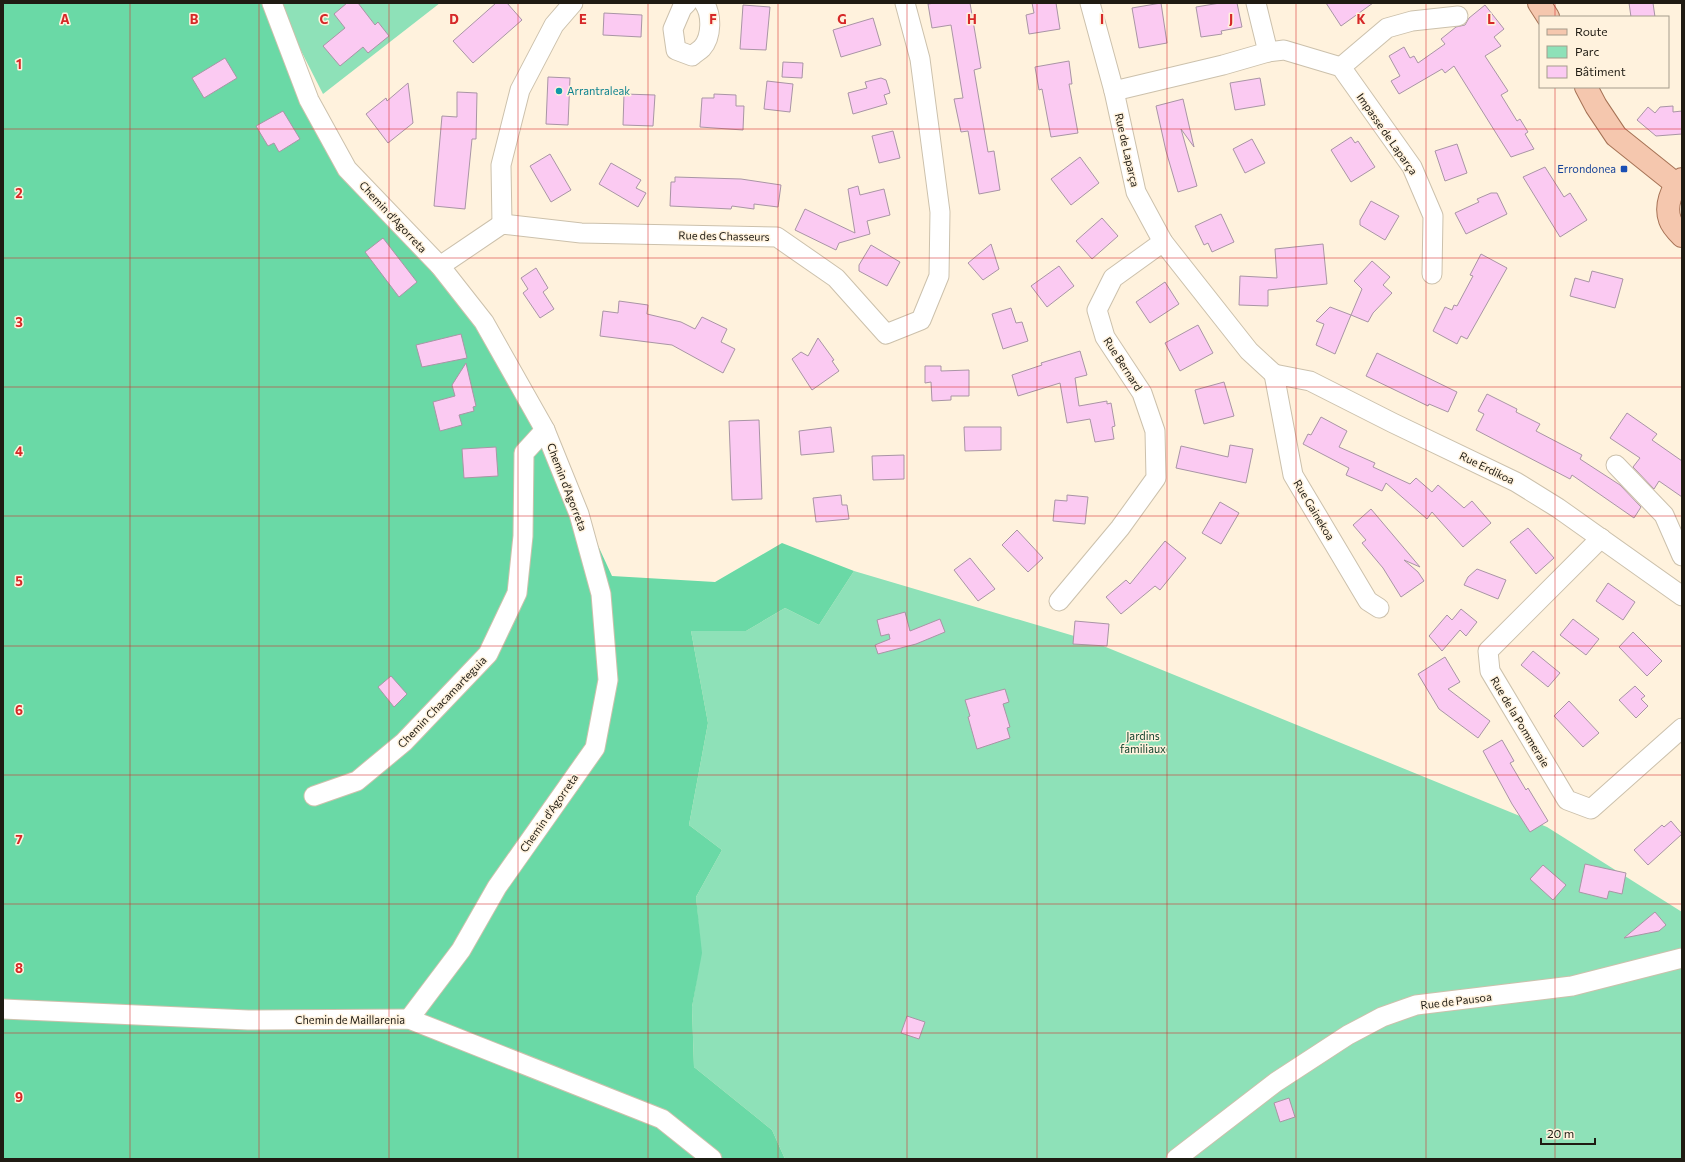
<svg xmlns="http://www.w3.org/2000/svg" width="1685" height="1162" viewBox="0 0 1685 1162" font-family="Commissioner,sans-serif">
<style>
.green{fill:#8ee1b8}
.forest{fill:#6ad9a6}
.building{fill:#fbcaf2;stroke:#a995a5}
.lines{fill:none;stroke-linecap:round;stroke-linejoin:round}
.minor-casing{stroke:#ccc1ac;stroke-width:21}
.major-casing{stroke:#a67255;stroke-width:24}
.minor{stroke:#fff;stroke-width:19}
.major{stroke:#f5c7ae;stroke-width:22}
.grid{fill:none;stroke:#d62828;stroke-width:1;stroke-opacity:0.55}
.culture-dot{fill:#0f9aa8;stroke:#fff2dd;stroke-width:1.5}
.transit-dot{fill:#1a4fb4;stroke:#fff2dd;stroke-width:1.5}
.labels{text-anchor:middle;stroke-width:3;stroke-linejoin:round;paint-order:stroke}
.culture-label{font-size:11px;fill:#0d838f;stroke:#fff2dd;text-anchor:start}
.street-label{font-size:11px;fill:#1f1b13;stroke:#fff2dd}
.transit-label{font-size:11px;fill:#164399;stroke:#fff2dd;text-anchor:end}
.park-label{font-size:11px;fill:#0a3c27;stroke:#fff2dd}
.grid-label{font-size:13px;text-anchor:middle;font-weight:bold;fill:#d62828;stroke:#fff2dd;stroke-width:3;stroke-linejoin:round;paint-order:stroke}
</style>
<rect width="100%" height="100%" fill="#fff2dd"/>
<g class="green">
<path d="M 282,3 L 440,3 L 323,94 L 293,35 Z"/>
<path d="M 854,571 L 1091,641 L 1547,827 L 1682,912 L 1682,1159 L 785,1159 L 772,1130 L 694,1067 L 692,1007 L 701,953 L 696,897 L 722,850 L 689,825 L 708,723 L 691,631 L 746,631 L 785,608 L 819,625 Z"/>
</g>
<path class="forest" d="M 3,3 L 272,3 L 347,169 L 440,266 L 545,430 L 612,576 L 715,582 L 782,543 L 854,571 L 819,625 L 785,608 L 746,631 L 691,631 L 708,723 L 689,825 L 722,850 L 696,897 L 702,953 L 692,1007 L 694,1067 L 772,1130 L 785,1159 L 3,1159 Z"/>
<g class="building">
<path d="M 347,3 L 358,3 L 375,25 L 378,22 L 389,36 L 368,53 L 363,47 L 340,66 L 323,46 L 345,28 L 334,14 Z"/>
<path d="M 496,3 L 507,3 L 522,20 L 473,63 L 453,41 Z"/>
<path d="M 935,3 L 970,3 L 981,68 L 974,70 L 988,152 L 994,151 L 1000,190 L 979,194 L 968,131 L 961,132 L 954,99 L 963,98 L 951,25 L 932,28 L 928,4 Z"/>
<path d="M 1032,3 L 1056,3 L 1060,29 L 1029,34 L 1026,15 L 1034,13 Z"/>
<path d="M 1161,3 L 1167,43 L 1139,48 L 1132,8 Z"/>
<path d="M 1220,3 L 1237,3 L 1242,27 L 1221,31 L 1222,34 L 1201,37 L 1196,7 Z"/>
<path d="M 1326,3 L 1373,3 L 1341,26 Z"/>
<path d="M 1629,3 L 1653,3 L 1655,17 L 1631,17 Z"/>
<path d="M 743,5 L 770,7 L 766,50 L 740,49 Z"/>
<path d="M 1485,5 L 1504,29 L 1494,37 L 1501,46 L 1485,56 L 1508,91 L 1501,95 L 1517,121 L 1520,119 L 1528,132 L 1525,134 L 1534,149 L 1511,157 L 1454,66 L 1445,73 L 1442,69 L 1399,94 L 1391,81 L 1400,76 L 1389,56 L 1404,47 L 1410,58 L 1414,56 L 1418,63 L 1445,44 L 1441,39 L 1456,27 L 1465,25 L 1469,18 Z"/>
<path d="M 604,13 L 642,15 L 641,37 L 603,35 Z"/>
<path d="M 873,18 L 881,45 L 841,57 L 833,30 Z"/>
<path d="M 225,58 L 237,78 L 204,98 L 192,78 Z"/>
<path d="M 1069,61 L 1072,84 L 1069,84 L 1078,133 L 1051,137 L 1042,89 L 1039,90 L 1035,67 Z"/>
<path d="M 783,62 L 803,63 L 802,78 L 782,77 Z"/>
<path d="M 548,77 L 570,78 L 568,125 L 546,124 Z"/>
<path d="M 881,78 L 886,80 L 890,93 L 884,95 L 887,104 L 853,114 L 848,93 L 867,88 L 865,82 Z"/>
<path d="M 1260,78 L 1265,105 L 1235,110 L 1230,83 Z"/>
<path d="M 767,81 L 793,84 L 790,112 L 764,109 Z"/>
<path d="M 408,83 L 413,123 L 388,143 L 366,114 L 386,98 L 387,101 Z"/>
<path d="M 457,92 L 477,93 L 476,139 L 472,139 L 465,209 L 434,206 L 442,116 L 457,117 Z"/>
<path d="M 624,94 L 655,95 L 653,126 L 623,125 Z"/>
<path d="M 714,94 L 736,95 L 736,106 L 744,106 L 743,130 L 700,127 L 702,98 L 714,98 Z"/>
<path d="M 1183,99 L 1194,147 L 1181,129 L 1197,186 L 1178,192 L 1166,151 L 1156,106 Z"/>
<path d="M 1673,106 L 1673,112 L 1682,111 L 1682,134 L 1656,136 L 1637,120 L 1648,107 L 1655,113 L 1660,107 Z"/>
<path d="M 283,111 L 300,139 L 279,152 L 274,143 L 268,146 L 256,126 Z"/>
<path d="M 893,131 L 900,158 L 879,163 L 872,136 Z"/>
<path d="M 1351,137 L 1355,143 L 1358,141 L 1375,167 L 1351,182 L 1331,150 Z"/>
<path d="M 1252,139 L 1265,163 L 1245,173 L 1233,149 Z"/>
<path d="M 1457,144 L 1467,173 L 1445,181 L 1435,151 Z"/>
<path d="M 550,154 L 571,190 L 551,202 L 530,166 Z"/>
<path d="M 1080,157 L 1099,183 L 1071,205 L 1051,179 Z"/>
<path d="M 611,163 L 641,180 L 636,188 L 646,193 L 638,207 L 599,184 Z"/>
<path d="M 1545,167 L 1564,197 L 1570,193 L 1587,220 L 1560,237 L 1523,177 Z"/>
<path d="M 675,177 L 741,179 L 781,185 L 778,207 L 754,204 L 754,209 L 732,206 L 731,209 L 670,206 L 671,182 L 675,182 Z"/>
<path d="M 858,186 L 860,195 L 884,189 L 890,215 L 867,221 L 870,234 L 839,243 L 836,250 L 795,230 L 805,209 L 855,233 L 848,189 Z"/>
<path d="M 1491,193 L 1497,193 L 1507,214 L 1466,234 L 1455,213 L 1479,202 L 1477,199 Z"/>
<path d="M 1371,201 L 1399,216 L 1385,240 L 1360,225 L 1360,220 Z"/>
<path d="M 1221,214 L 1234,242 L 1212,252 L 1208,243 L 1204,245 L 1195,226 Z"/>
<path d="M 1102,218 L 1118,236 L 1092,259 L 1076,241 Z"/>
<path d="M 383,238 L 417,282 L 399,297 L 365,252 Z"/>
<path d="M 991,244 L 999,269 L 983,280 L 968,263 Z"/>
<path d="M 1323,244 L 1327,284 L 1268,290 L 1268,306 L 1239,305 L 1240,276 L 1277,278 L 1275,249 Z"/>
<path d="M 871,245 L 900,262 L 887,286 L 859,271 L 859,265 Z"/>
<path d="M 1481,254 L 1507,268 L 1467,339 L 1461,336 L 1457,344 L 1433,331 L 1445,307 L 1452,310 L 1454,305 L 1457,306 L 1473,276 L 1470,275 Z"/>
<path d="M 1372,261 L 1390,277 L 1383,285 L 1392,293 L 1373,313 L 1368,322 L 1351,315 L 1362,289 L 1354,281 Z"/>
<path d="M 1059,266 L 1074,286 L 1047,307 L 1031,286 Z"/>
<path d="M 536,268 L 548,288 L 543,292 L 554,309 L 540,318 L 523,293 L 528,289 L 521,278 Z"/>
<path d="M 1592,271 L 1623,279 L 1615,308 L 1570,296 L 1575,278 L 1589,282 Z"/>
<path d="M 1165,282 L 1179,304 L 1150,323 L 1136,302 Z"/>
<path d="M 619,301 L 648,305 L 647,314 L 681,322 L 695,329 L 702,317 L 727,329 L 721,342 L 735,349 L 723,373 L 672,345 L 600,336 L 603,311 L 618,313 Z"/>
<path d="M 1330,307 L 1351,315 L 1335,354 L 1316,345 L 1324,324 L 1316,321 Z"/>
<path d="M 1011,308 L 1016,323 L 1022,322 L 1028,341 L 1003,349 L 992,314 Z"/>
<path d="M 1198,325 L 1213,353 L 1180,371 L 1165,343 Z"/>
<path d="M 461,334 L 467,358 L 422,367 L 416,345 Z"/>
<path d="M 818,338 L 834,360 L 832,361 L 839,371 L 812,390 L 792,359 L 801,352 L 808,356 Z"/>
<path d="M 1080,351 L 1087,375 L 1075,378 L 1079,406 L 1107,401 L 1107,404 L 1111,403 L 1115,426 L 1112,427 L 1114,439 L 1095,442 L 1090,419 L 1067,423 L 1060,383 L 1018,396 L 1012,375 L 1042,365 L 1041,363 Z"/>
<path d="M 1377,353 L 1457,392 L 1448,412 L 1429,404 L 1428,406 L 1366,376 Z"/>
<path d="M 466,363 L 476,406 L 473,407 L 474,411 L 459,415 L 462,425 L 440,431 L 433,402 L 455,396 L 452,385 Z"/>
<path d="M 925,366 L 941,366 L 941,371 L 969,370 L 969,396 L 951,396 L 951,400 L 932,401 L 931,382 L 925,383 Z"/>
<path d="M 1224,382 L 1234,416 L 1204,424 L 1195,390 Z"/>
<path d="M 1487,394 L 1517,409 L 1516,412 L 1540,424 L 1536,431 L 1582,455 L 1580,459 L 1620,485 L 1641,507 L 1634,518 L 1572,475 L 1570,479 L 1476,430 L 1484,414 L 1478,411 Z"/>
<path d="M 1627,413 L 1657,434 L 1652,440 L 1682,461 L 1682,497 L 1659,481 L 1654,489 L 1633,467 L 1640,458 L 1610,438 Z"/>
<path d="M 1321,417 L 1347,431 L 1339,447 L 1375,463 L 1373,467 L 1410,484 L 1416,478 L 1432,492 L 1438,485 L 1464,508 L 1472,501 L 1491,523 L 1463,547 L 1432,512 L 1427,519 L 1386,483 L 1382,491 L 1346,475 L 1349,468 L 1303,444 L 1308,434 L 1311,435 Z"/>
<path d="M 759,420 L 762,499 L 732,500 L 729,421 Z"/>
<path d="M 831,427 L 834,452 L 801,455 L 799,431 Z"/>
<path d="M 964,427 L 1001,427 L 1001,450 L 965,451 Z"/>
<path d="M 1230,445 L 1253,449 L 1246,483 L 1176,468 L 1181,446 L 1228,457 Z"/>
<path d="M 496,447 L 498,476 L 464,478 L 462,449 Z"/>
<path d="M 904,455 L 904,479 L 873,480 L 872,456 Z"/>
<path d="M 841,495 L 842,505 L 847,505 L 849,519 L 816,522 L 813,498 Z"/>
<path d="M 1067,495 L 1088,497 L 1085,524 L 1053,521 L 1055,500 L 1067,501 Z"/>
<path d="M 1220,502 L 1239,513 L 1221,544 L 1202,533 Z"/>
<path d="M 1371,509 L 1420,567 L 1404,560 L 1418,572 L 1424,581 L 1401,597 L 1383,568 L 1362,543 L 1366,540 L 1353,525 Z"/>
<path d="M 1528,528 L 1554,558 L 1536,574 L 1510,542 Z"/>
<path d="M 1017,530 L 1043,558 L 1028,572 L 1002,545 Z"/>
<path d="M 1165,541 L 1186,558 L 1160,590 L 1155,586 L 1121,614 L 1106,597 L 1126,580 L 1130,584 Z"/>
<path d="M 970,558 L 995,589 L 978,601 L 954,570 Z"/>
<path d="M 1477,569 L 1506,580 L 1498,599 L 1464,585 L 1468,577 Z"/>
<path d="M 1608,583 L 1635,602 L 1623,620 L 1596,601 Z"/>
<path d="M 1461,609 L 1477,622 L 1466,636 L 1460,630 L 1442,651 L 1429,636 L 1447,615 L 1452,620 Z"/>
<path d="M 905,612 L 910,631 L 940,619 L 945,632 L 916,644 L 878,654 L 875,645 L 890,639 L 889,634 L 881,636 L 877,620 Z"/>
<path d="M 1573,619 L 1599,639 L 1586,655 L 1560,635 Z"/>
<path d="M 1075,621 L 1109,624 L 1107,646 L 1073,644 Z"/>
<path d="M 1633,632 L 1662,661 L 1647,676 L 1619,647 Z"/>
<path d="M 1533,651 L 1560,673 L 1548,687 L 1521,665 Z"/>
<path d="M 1445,657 L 1460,682 L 1448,689 L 1490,721 L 1478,738 L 1439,709 L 1418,674 Z"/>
<path d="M 391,676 L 407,694 L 394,707 L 378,687 Z"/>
<path d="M 1635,686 L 1645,696 L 1641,699 L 1648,706 L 1636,718 L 1619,700 Z"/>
<path d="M 1005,689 L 1009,702 L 1003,704 L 1010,727 L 1007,728 L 1010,738 L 977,749 L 968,717 L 970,716 L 965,700 Z"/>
<path d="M 1569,701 L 1599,733 L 1583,747 L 1554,716 Z"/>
<path d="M 1502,740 L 1514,761 L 1510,763 L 1526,790 L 1528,788 L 1548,821 L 1530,832 L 1512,804 L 1483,751 Z"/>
<path d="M 1671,821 L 1682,834 L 1648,865 L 1634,850 L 1662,825 L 1664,827 Z"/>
<path d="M 1585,864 L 1626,873 L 1622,894 L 1609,891 L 1607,899 L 1579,892 Z"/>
<path d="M 1543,865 L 1566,885 L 1553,900 L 1530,879 Z"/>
<path d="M 1655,912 L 1666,925 L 1659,931 L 1624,938 Z"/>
<path d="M 907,1016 L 925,1022 L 919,1039 L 901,1033 Z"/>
<path d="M 1289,1098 L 1295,1117 L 1280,1122 L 1274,1103 Z"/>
</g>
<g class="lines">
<defs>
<g id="minor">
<path d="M 272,3 L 309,100 L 347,169 L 440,266 L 484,322 L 545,430 L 579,514 L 601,594 L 608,680 L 595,748 L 497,887 L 461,950 L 409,1019"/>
<path d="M 687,3 L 682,8 L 673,29 L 676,50 L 692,56 C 695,53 699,51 702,48 C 712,37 712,14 704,3"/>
<path d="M 1090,3 L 1114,91 L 1136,192 L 1163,242 L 1249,351 L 1274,374"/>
<path d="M 1256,3 L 1268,52"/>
<path d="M 1341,67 L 1387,28 L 1412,21 L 1458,16"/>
<path d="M 1114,91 L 1223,65 L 1268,52 L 1284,50 L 1341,67 L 1412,167 L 1433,216 L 1432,274"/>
<path d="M 502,224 L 501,165 L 520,90 L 554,25 L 573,3"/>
<path d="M 440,266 L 502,224 L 581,233 L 777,237 L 836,278 L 886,334 L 921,320 L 939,276 L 940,212 L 920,59 L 905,3"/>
<path d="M 1274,374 L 1310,381 L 1393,423 L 1516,482 L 1558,508 L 1682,596"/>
<path d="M 1274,374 L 1293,475 L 1368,601 L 1379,608"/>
<path d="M 1616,465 L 1664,515 L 1682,556"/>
<path d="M 1601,538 L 1488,651 L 1490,671 L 1567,800 L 1591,809 L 1682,728"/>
<path d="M 1059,601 L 1120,528 L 1156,478 L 1155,431 L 1142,393 L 1105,337 L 1097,310 L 1113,278 L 1163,242"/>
<path d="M 314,796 L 357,781 L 404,742 L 488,654 L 517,593 L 523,536 L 524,453 L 545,430"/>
<path d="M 3,1009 L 248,1020 L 409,1019 L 662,1119 L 712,1159"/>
<path d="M 1176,1159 L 1276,1082 L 1348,1035 L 1382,1017 L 1416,1005 L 1572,986 L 1682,958"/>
</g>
<g id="major">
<path d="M 1539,3 L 1548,17"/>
<path d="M 1586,87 L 1596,106 L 1616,136 L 1676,184"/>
<path d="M 1682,179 C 1671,189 1665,206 1670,220 C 1672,226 1678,232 1682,236"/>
</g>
</defs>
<use href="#minor" class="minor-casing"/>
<use href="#major" class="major-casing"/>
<use href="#minor" class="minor"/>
<use href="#major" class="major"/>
</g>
<path class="grid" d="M 130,3 L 130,1159M 259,3 L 259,1159M 389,3 L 389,1159M 518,3 L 518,1159M 648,3 L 648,1159M 778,3 L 778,1159M 907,3 L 907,1159M 1037,3 L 1037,1159M 1167,3 L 1167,1159M 1296,3 L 1296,1159M 1426,3 L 1426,1159M 1555,3 L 1555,17M 1555,87 L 1555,1159M 3,129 L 1682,129M 3,258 L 1682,258M 3,387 L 1682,387M 3,516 L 1682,516M 3,646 L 1682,646M 3,775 L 1682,775M 3,904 L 1682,904M 3,1033 L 1682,1033"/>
<circle class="culture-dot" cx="559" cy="91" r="4"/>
<rect class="transit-dot" x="1620" y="165" width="8" height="8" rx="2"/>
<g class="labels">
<g class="culture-label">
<text x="567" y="95">Arrantraleak</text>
</g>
<g class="street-label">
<text transform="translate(1387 134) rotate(55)" y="4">Impasse de Laparça</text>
<text transform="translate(1127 150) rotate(77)" y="4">Rue de Laparça</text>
<text transform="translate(393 217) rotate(47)" y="4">Chemin d'Agorreta</text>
<text transform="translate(724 236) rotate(1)" y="4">Rue des Chasseurs</text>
<text transform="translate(1123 364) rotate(57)" y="4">Rue Bernard</text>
<text transform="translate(1487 468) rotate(26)" y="4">Rue Erdikoa</text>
<text transform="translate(567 487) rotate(69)" y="4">Chemin d'Agorreta</text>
<text transform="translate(1314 510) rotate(59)" y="4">Rue Gainekoa</text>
<text transform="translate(442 702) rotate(-46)" y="4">Chemin Chacamarteguia</text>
<text transform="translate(1520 722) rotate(59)" y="4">Rue de la Pommeraie</text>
<text transform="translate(549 813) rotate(-55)" y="4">Chemin d'Agorreta</text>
<text transform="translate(1456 1001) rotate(-7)" y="4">Rue de Pausoa</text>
<text x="350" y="1024">Chemin de Maillarenia</text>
</g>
<g class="transit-label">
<text x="1616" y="173">Errondonea</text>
</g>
<g class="park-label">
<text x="1143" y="740">Jardins<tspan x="1143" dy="13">familiaux</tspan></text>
</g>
</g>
<g class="grid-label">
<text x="65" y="24">A</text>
<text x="194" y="24">B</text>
<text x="324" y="24">C</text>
<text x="454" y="24">D</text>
<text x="583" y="24">E</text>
<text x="713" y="24">F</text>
<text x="842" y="24">G</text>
<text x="972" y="24">H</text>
<text x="1102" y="24">I</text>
<text x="1231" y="24">J</text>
<text x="1361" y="24">K</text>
<text x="1491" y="24">L</text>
<text x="19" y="69">1</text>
<text x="19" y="198">2</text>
<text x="19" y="327">3</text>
<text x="19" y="456">4</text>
<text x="19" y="586">5</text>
<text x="19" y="715">6</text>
<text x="19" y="844">7</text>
<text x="19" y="973">8</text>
<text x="19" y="1102">9</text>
</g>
<rect width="1685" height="1162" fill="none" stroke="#1f1b13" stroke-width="8"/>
<rect x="1539" y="16" width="130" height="72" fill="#fff2dd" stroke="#a59c8c"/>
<rect x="1547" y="29" width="20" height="6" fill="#f5c7ae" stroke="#a59c8c"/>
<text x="1575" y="36" font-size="12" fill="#1f1b13">Route</text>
<rect x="1547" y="46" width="20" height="12" fill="#8ee1b8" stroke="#a59c8c"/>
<text x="1575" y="56" font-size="12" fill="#1f1b13">Parc</text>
<rect x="1547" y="66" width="20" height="12" fill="#fbcaf2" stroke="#a59c8c"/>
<text x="1575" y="76" font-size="12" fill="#1f1b13">Bâtiment</text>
<path d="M1541 1138v6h54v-6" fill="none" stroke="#1f1b13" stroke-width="2"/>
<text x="1547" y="1138" font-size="12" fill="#1f1b13" stroke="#fff2dd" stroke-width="3" paint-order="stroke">20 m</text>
</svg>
